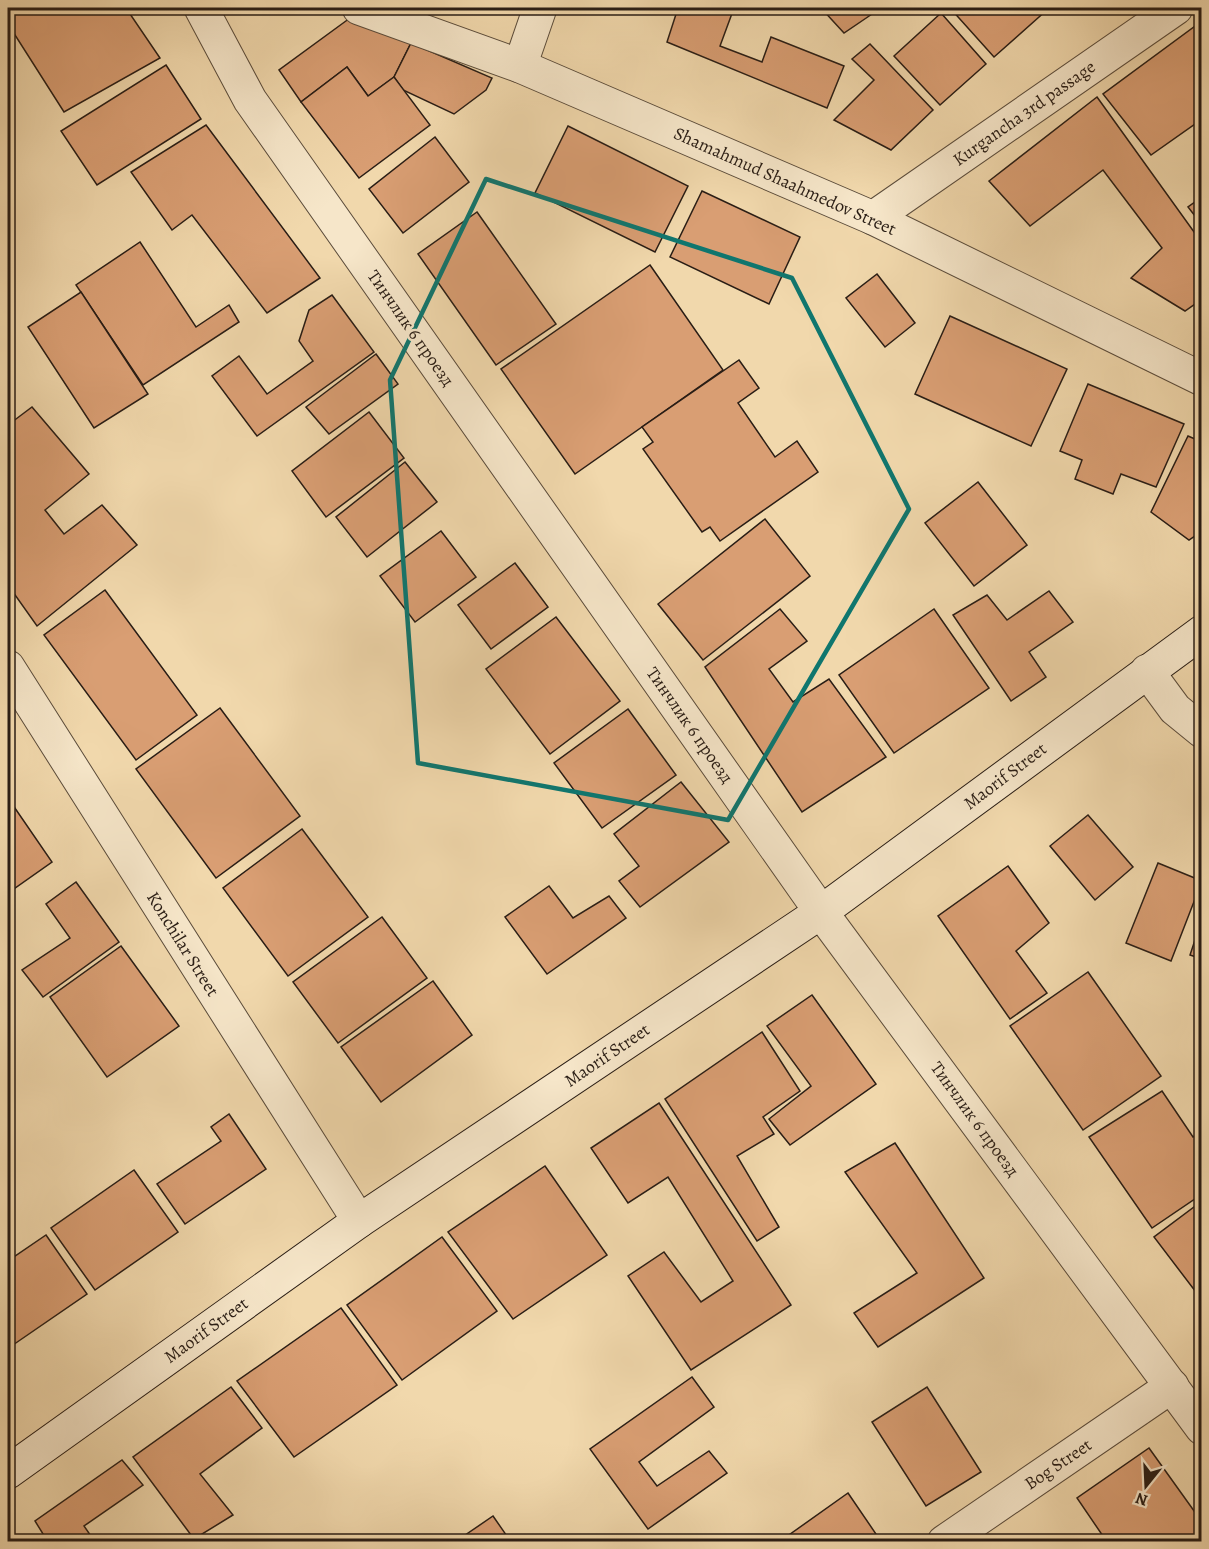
<svg xmlns="http://www.w3.org/2000/svg" width="1209" height="1549" viewBox="0 0 1209 1549" font-family="Alegreya,serif">
<style>
.building{fill:#d99e73;stroke:#291d15;stroke-width:1.5}
.lines{fill:none;stroke-linecap:round;stroke-linejoin:round}
.street-casing{stroke:#5b4c3b;stroke-width:35}
.secondary-casing{stroke:#291d15;stroke-width:35}
.street{stroke:#f6e6c9;stroke-width:33}
.secondary{stroke:#f6e6c9;stroke-width:33}
.marked{fill:none;stroke:#0f766e;stroke-width:4.5;stroke-linejoin:round}
.labels{text-anchor:middle;stroke-width:5;stroke-linejoin:round;paint-order:stroke}
.street-label{font-size:18px;fill:#291d15;stroke:#f6e6c9}
</style>
<rect width="100%" height="100%" fill="#f1d8ac"/>
<filter id="stains"><feTurbulence type="fractalNoise" baseFrequency=".00333" numOctaves="4"/><feColorMatrix values="0 0 0 0 .2 0 0 0 0 .09 0 0 0 0 .02 0 0 0 .5 -.17"/></filter>
<radialGradient id="worn" r=".72"><stop offset=".6" stop-color="#630" stop-opacity="0"/><stop offset="1" stop-color="#630" stop-opacity=".3"/></radialGradient>
<g class="building">
<path d="M 8,8 L 126,8 L 160,58 L 64,112 L 8,24 Z"/>
<path d="M 678,8 L 734,8 L 720,46 L 762,62 L 771,37 L 844,66 L 827,108 L 667,42 Z"/>
<path d="M 821,8 L 876,8 L 878,10 L 844,33 Z"/>
<path d="M 950,8 L 1047,8 L 1048,9 L 994,57 Z"/>
<path d="M 941,13 L 986,64 L 940,105 L 894,56 Z"/>
<path d="M 350,18 L 411,43 L 394,77 L 368,96 L 347,67 L 301,102 L 279,70 Z"/>
<path d="M 1202,21 L 1202,119 L 1151,155 L 1103,94 Z"/>
<path d="M 411,43 L 492,78 L 486,90 L 454,114 L 403,90 L 394,77 Z"/>
<path d="M 870,44 L 933,110 L 891,150 L 834,120 L 874,80 L 852,59 Z"/>
<path d="M 166,65 L 201,119 L 97,185 L 61,131 Z"/>
<path d="M 347,67 L 368,96 L 394,77 L 430,125 L 359,178 L 301,102 Z"/>
<path d="M 1097,97 L 1202,243 L 1202,299 L 1185,311 L 1131,278 L 1162,248 L 1103,170 L 1030,226 L 989,181 Z"/>
<path d="M 206,125 L 320,278 L 267,313 L 192,215 L 172,230 L 131,172 Z"/>
<path d="M 568,126 L 688,186 L 655,252 L 535,193 Z"/>
<path d="M 435,137 L 469,182 L 403,233 L 369,189 Z"/>
<path d="M 702,191 L 800,237 L 769,304 L 670,257 Z"/>
<path d="M 1202,197 L 1202,225 L 1188,207 Z"/>
<path d="M 477,212 L 556,324 L 496,365 L 418,254 Z"/>
<path d="M 140,242 L 196,327 L 229,305 L 239,322 L 143,385 L 76,285 Z"/>
<path d="M 650,265 L 723,370 L 575,474 L 501,369 Z"/>
<path d="M 877,274 L 915,323 L 885,347 L 846,298 Z"/>
<path d="M 81,292 L 148,394 L 94,428 L 28,327 Z"/>
<path d="M 332,295 L 374,352 L 257,436 L 212,376 L 239,356 L 267,394 L 313,361 L 299,341 L 309,310 Z"/>
<path d="M 950,316 L 1067,369 L 1031,446 L 915,394 Z"/>
<path d="M 376,354 L 398,384 L 329,434 L 306,407 Z"/>
<path d="M 739,360 L 759,388 L 738,403 L 775,457 L 797,441 L 818,472 L 720,541 L 710,527 L 702,532 L 643,449 L 653,442 L 642,427 Z"/>
<path d="M 1088,384 L 1184,424 L 1156,487 L 1121,474 L 1113,494 L 1075,479 L 1082,460 L 1060,451 Z"/>
<path d="M 32,407 L 89,474 L 45,510 L 64,534 L 102,505 L 137,545 L 37,626 L 8,585 L 8,425 Z"/>
<path d="M 369,412 L 404,458 L 326,517 L 292,471 Z"/>
<path d="M 1188,436 L 1202,442 L 1202,531 L 1189,540 L 1151,512 Z"/>
<path d="M 405,462 L 437,502 L 367,557 L 336,517 Z"/>
<path d="M 978,482 L 1027,545 L 974,586 L 925,523 Z"/>
<path d="M 765,519 L 810,576 L 703,660 L 658,604 Z"/>
<path d="M 441,531 L 476,577 L 415,622 L 380,576 Z"/>
<path d="M 515,563 L 548,607 L 491,649 L 458,605 Z"/>
<path d="M 105,590 L 197,715 L 136,760 L 44,635 Z"/>
<path d="M 1049,591 L 1073,622 L 1029,652 L 1046,677 L 1011,701 L 953,615 L 987,595 L 1007,620 Z"/>
<path d="M 780,609 L 807,641 L 769,669 L 793,702 L 829,679 L 886,757 L 802,812 L 705,667 Z"/>
<path d="M 934,609 L 989,688 L 894,753 L 839,675 Z"/>
<path d="M 556,617 L 620,701 L 550,754 L 486,669 Z"/>
<path d="M 220,708 L 300,816 L 216,878 L 136,769 Z"/>
<path d="M 628,709 L 676,775 L 602,828 L 554,763 Z"/>
<path d="M 681,782 L 729,842 L 640,907 L 619,881 L 639,866 L 614,834 Z"/>
<path d="M 8,798 L 52,862 L 8,893 Z"/>
<path d="M 1088,815 L 1133,867 L 1095,900 L 1050,846 Z"/>
<path d="M 302,829 L 368,917 L 288,976 L 223,888 Z"/>
<path d="M 1158,863 L 1202,881 L 1171,961 L 1126,943 Z"/>
<path d="M 1008,866 L 1049,923 L 1016,951 L 1047,993 L 1010,1019 L 938,916 Z"/>
<path d="M 76,882 L 119,942 L 43,997 L 22,970 L 70,938 L 46,904 Z"/>
<path d="M 549,886 L 573,918 L 609,896 L 626,918 L 547,974 L 505,917 Z"/>
<path d="M 382,917 L 427,978 L 338,1043 L 293,982 Z"/>
<path d="M 1202,919 L 1202,959 L 1190,955 Z"/>
<path d="M 121,946 L 179,1026 L 107,1077 L 50,997 Z"/>
<path d="M 1088,972 L 1161,1076 L 1083,1130 L 1010,1026 Z"/>
<path d="M 433,981 L 472,1035 L 381,1102 L 341,1047 Z"/>
<path d="M 812,995 L 876,1084 L 790,1145 L 769,1119 L 811,1086 L 767,1026 Z"/>
<path d="M 762,1032 L 800,1091 L 763,1117 L 774,1134 L 737,1156 L 779,1227 L 757,1241 L 665,1099 Z"/>
<path d="M 1162,1091 L 1193,1137 L 1202,1132 L 1202,1194 L 1152,1228 L 1089,1137 Z"/>
<path d="M 659,1103 L 791,1305 L 691,1370 L 628,1276 L 664,1252 L 701,1302 L 733,1281 L 668,1177 L 628,1203 L 591,1148 Z"/>
<path d="M 229,1114 L 266,1169 L 185,1224 L 157,1184 L 221,1141 L 211,1127 Z"/>
<path d="M 895,1143 L 984,1278 L 878,1347 L 854,1313 L 917,1273 L 845,1172 Z"/>
<path d="M 545,1166 L 607,1255 L 513,1319 L 448,1232 Z"/>
<path d="M 134,1170 L 178,1232 L 95,1290 L 51,1228 Z"/>
<path d="M 1202,1201 L 1202,1300 L 1154,1237 Z"/>
<path d="M 46,1235 L 87,1294 L 10,1347 L 8,1343 L 8,1261 Z"/>
<path d="M 442,1237 L 497,1311 L 402,1380 L 347,1305 Z"/>
<path d="M 341,1308 L 397,1385 L 294,1457 L 237,1381 Z"/>
<path d="M 692,1377 L 714,1407 L 639,1462 L 657,1486 L 709,1451 L 727,1473 L 648,1529 L 590,1449 Z"/>
<path d="M 231,1387 L 262,1428 L 200,1474 L 233,1515 L 194,1539 L 133,1457 Z"/>
<path d="M 927,1387 L 981,1472 L 926,1506 L 872,1422 Z"/>
<path d="M 1149,1448 L 1202,1522 L 1202,1542 L 1107,1542 L 1077,1498 Z"/>
<path d="M 122,1460 L 143,1485 L 84,1526 L 95,1542 L 48,1542 L 35,1521 Z"/>
<path d="M 848,1493 L 876,1534 L 866,1542 L 779,1542 Z"/>
<path d="M 493,1516 L 511,1542 L 455,1542 Z"/>
</g>
<g class="lines">
<defs>
<g id="street">
<path d="M 201,8 L 250,100 L 821,912 L 1202,1428"/>
<path d="M 359,8 L 520,66 L 873,218 L 1202,379"/>
<path d="M 520,66 L 540,8"/>
<path d="M 873,218 L 1176,8"/>
<path d="M 8,667 L 359,1221"/>
<path d="M 1147,671 L 1175,709 L 1202,731"/>
<path d="M 944,1542 L 1172,1386"/>
</g>
<path id="secondary" d="M 8,1472 L 359,1221 L 821,912 L 1202,632"/>
</defs>
<use href="#street" class="street-casing"/>
<use href="#secondary" class="secondary-casing"/>
<use href="#street" class="street"/>
<use href="#secondary" class="secondary"/>
</g>
<path class="marked" d="M 486,179 L 792,278 L 909,509 L 728,820 L 418,763 L 390,380 Z"/>
<g class="labels">
<g class="street-label">
<text transform="translate(1024 113) rotate(-35)" y="6">Kurgancha 3rd passage</text>
<text transform="translate(785 181) rotate(24)" y="6">Shamahmud Shaahmedov Street</text>
<text transform="translate(411 328) rotate(55)" y="6">Тинчлик 6 проезд</text>
<text transform="translate(690 725) rotate(55)" y="6">Тинчлик 6 проезд</text>
<text transform="translate(1005 776) rotate(-37)" y="6">Maorif Street</text>
<text transform="translate(183 944) rotate(58)" y="6">Konchilar Street</text>
<text transform="translate(607 1055) rotate(-34)" y="6">Maorif Street</text>
<text transform="translate(975 1119) rotate(54)" y="6">Тинчлик 6 проезд</text>
<text transform="translate(206 1330) rotate(-36)" y="6">Maorif Street</text>
<text transform="translate(1058 1464) rotate(-34)" y="6">Bog Street</text>
</g>
</g>
<rect width="1209" height="1549" fill="none" stroke="#f1d8ac" stroke-width="30"/>
<rect x="9" y="9" width="1191" height="1531" fill="none" stroke="#291d15" stroke-width="3"/>
<rect x="15" y="15" width="1179" height="1519" fill="none" stroke="#291d15" stroke-width="1.5"/>
<g transform="translate(1146 1486) rotate(198)" stroke="#f6e6c9" stroke-width="4.5" paint-order="stroke">
<path d="M0-4.5L10 22L0 15L-10 22Z" fill="#291d15"/>
<text y="-9" font-size="16" font-weight="bold" text-anchor="middle" fill="#291d15">N</text>
</g>
<rect width="100%" height="100%" filter="url(#stains)"/>
<rect width="100%" height="100%" fill="url(#worn)"/>
</svg>
